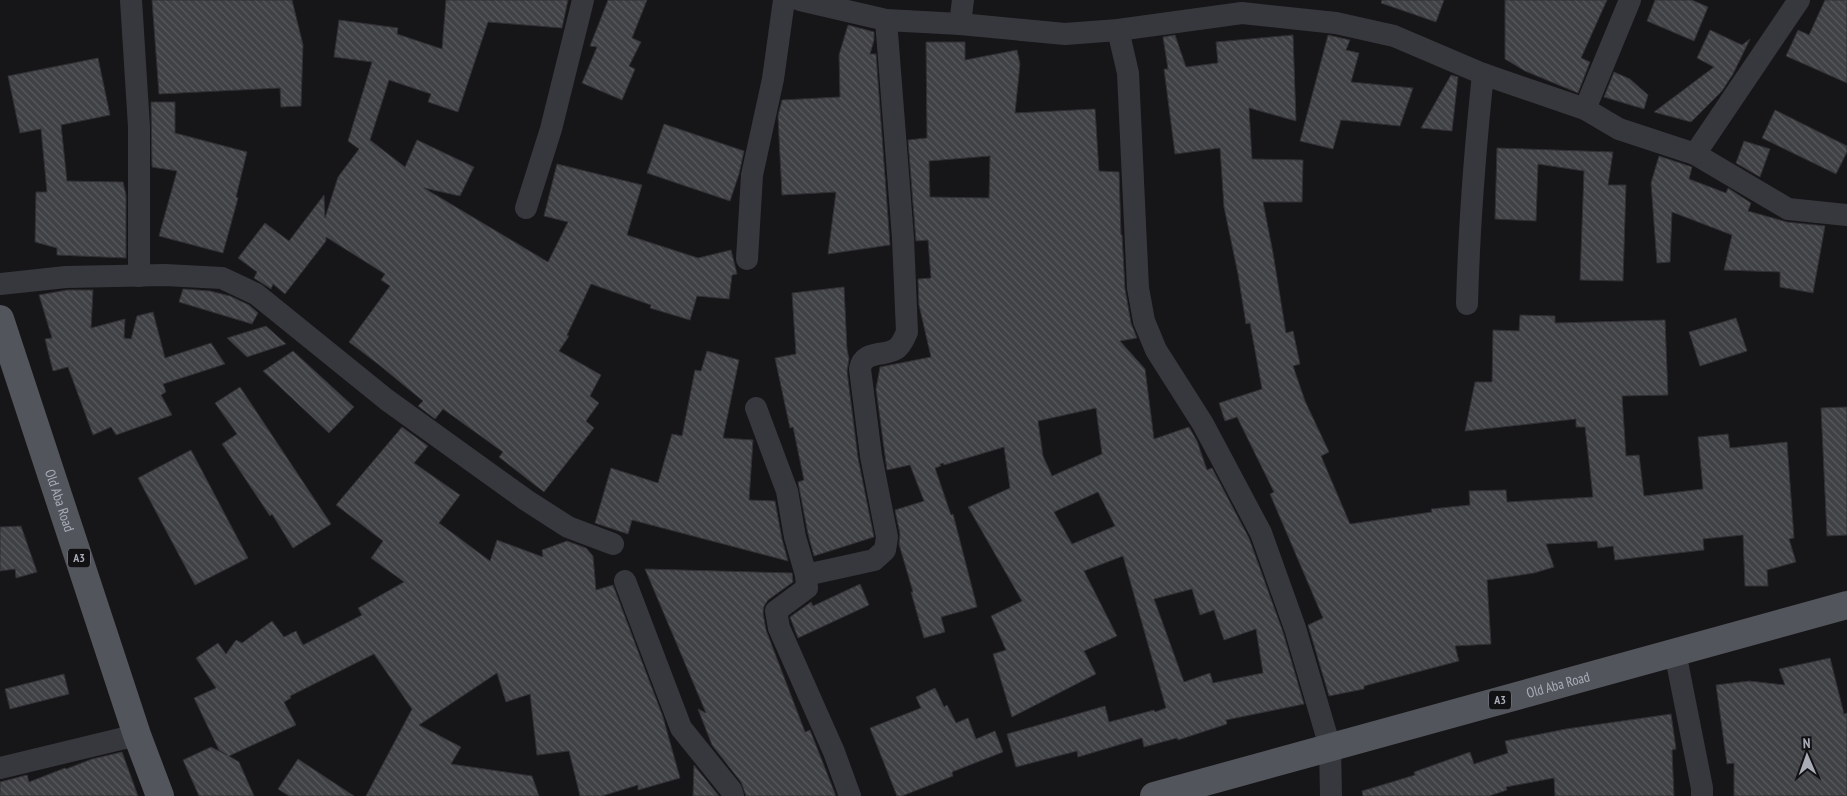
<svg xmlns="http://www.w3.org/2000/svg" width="1847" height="796" viewBox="0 0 1847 796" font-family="'PT Sans Narrow',sans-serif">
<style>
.building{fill:url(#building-back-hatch);stroke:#303034;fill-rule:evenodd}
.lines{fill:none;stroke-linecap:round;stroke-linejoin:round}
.street{stroke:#37383d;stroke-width:22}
.primary{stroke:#53555c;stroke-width:28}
.labels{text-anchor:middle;stroke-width:4;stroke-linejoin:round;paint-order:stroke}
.shield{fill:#111113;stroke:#7b7e86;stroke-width:1}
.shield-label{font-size:12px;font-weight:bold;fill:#a8adb8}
.street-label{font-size:14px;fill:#a8adb8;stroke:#111113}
</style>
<defs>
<pattern id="building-back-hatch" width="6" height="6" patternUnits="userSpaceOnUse" patternTransform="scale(1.25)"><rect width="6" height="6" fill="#404145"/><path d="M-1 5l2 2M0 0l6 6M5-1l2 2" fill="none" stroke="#595a5e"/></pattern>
</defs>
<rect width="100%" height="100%" fill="#161618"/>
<g class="building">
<path d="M 152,0 L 292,0 L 303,45 L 301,106 L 281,107 L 280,88 L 159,94 Z"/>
<path d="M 446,0 L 568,0 L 562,28 L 488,22 L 458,112 L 428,102 L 431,94 L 389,80 L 370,140 L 405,167 L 417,140 L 474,167 L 460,196 L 424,188 L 548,262 L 568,222 L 544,216 L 557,164 L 642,185 L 627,235 L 698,258 L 731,250 L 737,274 L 732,275 L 729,299 L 697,296 L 690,320 L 650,308 L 651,305 L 591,284 L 567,335 L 569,336 L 559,351 L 601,375 L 590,396 L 599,403 L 586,421 L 594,428 L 544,492 L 499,457 L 503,452 L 443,409 L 435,419 L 418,406 L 423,401 L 378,364 L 349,342 L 390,286 L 381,280 L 385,274 L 326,237 L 326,241 L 285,294 L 273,284 L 271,289 L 254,278 L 257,272 L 238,258 L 265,223 L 289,241 L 324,195 L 325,218 L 338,177 L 359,149 L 348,141 L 372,62 L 334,57 L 339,20 L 398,28 L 397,34 L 442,49 Z"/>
<path d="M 608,0 L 647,0 L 632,38 L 641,42 L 629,66 L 635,69 L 622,100 L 582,83 L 597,47 L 590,46 Z"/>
<path d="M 1382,0 L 1444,0 L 1436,22 L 1381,3 Z"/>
<path d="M 1505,0 L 1607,0 L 1581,58 L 1590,62 L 1578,93 L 1525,71 L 1505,59 Z"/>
<path d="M 1655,0 L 1692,0 L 1708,7 L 1694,41 L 1647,21 Z"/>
<path d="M 1825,0 L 1847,0 L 1847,83 L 1786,56 L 1798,30 L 1809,35 Z"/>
<path d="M 848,25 L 874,32 L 874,40 L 870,54 L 876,54 L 890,245 L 828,254 L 836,192 L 782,195 L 778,116 L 782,100 L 840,97 L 839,55 Z"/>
<path d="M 1710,30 L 1742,45 L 1750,39 L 1733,74 L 1722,91 L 1691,122 L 1654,112 L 1714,67 L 1697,58 Z"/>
<path d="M 1175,35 L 1186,67 L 1218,63 L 1216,42 L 1293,35 L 1296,121 L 1249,108 L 1252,159 L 1303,160 L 1302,202 L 1263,202 L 1273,253 L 1286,333 L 1293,331 L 1300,364 L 1293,366 L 1305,401 L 1329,452 L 1321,456 L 1350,524 L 1432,512 L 1431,509 L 1470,505 L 1469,491 L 1506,490 L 1507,502 L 1593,497 L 1585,427 L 1576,427 L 1576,419 L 1465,431 L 1475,382 L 1492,382 L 1493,330 L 1519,331 L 1520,315 L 1555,316 L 1555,323 L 1665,320 L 1668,395 L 1622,396 L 1626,456 L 1639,455 L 1644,496 L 1703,489 L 1698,437 L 1728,434 L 1730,448 L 1787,442 L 1794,538 L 1789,539 L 1796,562 L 1767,570 L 1768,586 L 1745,586 L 1743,535 L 1703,539 L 1704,550 L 1615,560 L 1613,546 L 1598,548 L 1597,541 L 1546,544 L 1554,567 L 1534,573 L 1487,580 L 1491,644 L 1455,646 L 1459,661 L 1364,686 L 1364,689 L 1329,696 L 1308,625 L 1323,618 L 1270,494 L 1274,492 L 1237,417 L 1225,421 L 1219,403 L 1262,389 L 1250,323 L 1246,324 L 1238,274 L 1224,207 L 1220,148 L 1175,154 L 1164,69 L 1168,69 L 1163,37 Z"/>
<path d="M 1328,35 L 1350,40 L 1346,50 L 1359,53 L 1351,82 L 1413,88 L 1400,126 L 1341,120 L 1333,149 L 1300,141 Z"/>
<path d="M 926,42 L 965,42 L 965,60 L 1017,50 L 1020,64 L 1015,113 L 1095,109 L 1099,171 L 1119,172 L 1121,235 L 1122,235 L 1125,289 L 1131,323 L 1137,338 L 1120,341 L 1145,369 L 1154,439 L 1189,427 L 1197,441 L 1207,470 L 1212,468 L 1249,538 L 1283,632 L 1304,704 L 1226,720 L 1227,724 L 1178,740 L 1177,738 L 1144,747 L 1142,738 L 1078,757 L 1077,751 L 1016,767 L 1007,734 L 1105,706 L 1109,722 L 1154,710 L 1155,712 L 1166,708 L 1123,556 L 1084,571 L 1117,636 L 1084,651 L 1096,674 L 1012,717 L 993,654 L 1006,650 L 991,616 L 1022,601 L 968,507 L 1010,488 L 1004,447 L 944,465 L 943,463 L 940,464 L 941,466 L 935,468 L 951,515 L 953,514 L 977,607 L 941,617 L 945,632 L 924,638 L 911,592 L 913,592 L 899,544 L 900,534 L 895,510 L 924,501 L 910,465 L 887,470 L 876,389 L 880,367 L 931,357 L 919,305 L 918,279 L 931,278 L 928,240 L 916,241 L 908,140 L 927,138 ZM 990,156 L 989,198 L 930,197 L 929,161 ZM 1096,408 L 1102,454 L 1052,476 L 1043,456 L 1038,421 ZM 1098,492 L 1115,526 L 1072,544 L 1054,512 ZM 1192,589 L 1200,615 L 1214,610 L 1224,640 L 1256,629 L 1263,673 L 1213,683 L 1210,673 L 1184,682 L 1154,599 Z"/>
<path d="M 98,58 L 110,115 L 61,125 L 67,181 L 123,182 L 126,195 L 126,258 L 57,255 L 57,248 L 35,242 L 36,192 L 47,192 L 41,129 L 20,133 L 8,76 Z"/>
<path d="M 1614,72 L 1630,79 L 1648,95 L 1644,109 L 1604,97 Z"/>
<path d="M 1451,75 L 1458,77 L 1452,131 L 1421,128 Z"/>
<path d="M 151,102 L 175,102 L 175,133 L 247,152 L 236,197 L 238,198 L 223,253 L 159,236 L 177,171 L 152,167 Z"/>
<path d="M 1775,110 L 1847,146 L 1847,152 L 1836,174 L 1762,138 Z"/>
<path d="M 664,124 L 744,151 L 739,174 L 730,201 L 647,173 Z"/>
<path d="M 1744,141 L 1770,149 L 1760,177 L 1736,163 Z"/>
<path d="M 1497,148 L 1613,152 L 1608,185 L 1626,185 L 1623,281 L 1580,280 L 1584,171 L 1538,164 L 1536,221 L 1495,219 Z"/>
<path d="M 1659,156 L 1692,167 L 1689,179 L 1726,193 L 1728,188 L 1751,203 L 1748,211 L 1787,222 L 1825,226 L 1813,293 L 1780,287 L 1780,272 L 1724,270 L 1732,235 L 1672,212 L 1670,262 L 1657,263 L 1651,183 Z"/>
<path d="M 844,287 L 847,349 L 849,359 L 847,371 L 858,458 L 874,537 L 814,556 L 808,534 L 798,482 L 804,480 L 793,427 L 790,428 L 775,358 L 796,354 L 792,293 Z"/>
<path d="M 183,289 L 210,291 L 230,296 L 249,305 L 258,313 L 252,324 L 179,302 Z"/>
<path d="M 67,290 L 93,290 L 91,328 L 125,319 L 124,338 L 131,339 L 137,316 L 153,312 L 165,358 L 211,343 L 225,364 L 163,384 L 166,392 L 161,395 L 172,415 L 116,435 L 111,427 L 93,435 L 68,367 L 53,371 L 45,339 L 52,338 L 39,295 Z"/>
<path d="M 1736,318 L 1747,351 L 1700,366 L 1689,332 Z"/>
<path d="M 266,326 L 286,344 L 247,357 L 227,338 Z"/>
<path d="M 293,351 L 354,407 L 329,433 L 263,371 Z"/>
<path d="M 707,351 L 739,360 L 723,438 L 753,440 L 749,500 L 775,501 L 782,539 L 788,561 L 632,520 L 628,534 L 595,523 L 611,468 L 658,483 L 672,434 L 682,436 L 695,370 L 701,371 Z"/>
<path d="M 240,387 L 331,524 L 293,548 L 272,514 L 270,516 L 222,444 L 237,434 L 215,403 Z"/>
<path d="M 1847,407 L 1847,535 L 1827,536 L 1821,408 Z"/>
<path d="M 402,427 L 428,446 L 414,463 L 460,495 L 439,523 L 490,561 L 497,540 L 543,557 L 542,550 L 567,541 L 586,548 L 593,556 L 596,590 L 613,585 L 663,717 L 680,778 L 638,790 L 638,785 L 602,796 L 580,796 L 569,751 L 537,755 L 530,694 L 506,702 L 497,673 L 419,725 L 461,747 L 451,764 L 532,776 L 539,796 L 366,796 L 412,709 L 374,654 L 290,696 L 291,698 L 284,702 L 296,725 L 229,756 L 239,762 L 254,796 L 199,796 L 183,760 L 211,747 L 227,755 L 219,750 L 194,698 L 216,688 L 196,658 L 218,643 L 226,654 L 236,640 L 242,643 L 272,621 L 284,637 L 296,631 L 303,645 L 362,615 L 358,608 L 404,582 L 371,558 L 383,541 L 336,505 Z"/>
<path d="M 191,450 L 248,558 L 195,585 L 138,478 Z"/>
<path d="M 21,526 L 37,572 L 16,578 L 15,569 L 0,571 L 0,527 Z"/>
<path d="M 645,569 L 792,573 L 793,582 L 768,600 L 764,606 L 763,613 L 766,630 L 805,732 L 810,730 L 836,796 L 746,796 L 741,782 L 712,745 L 698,709 L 706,713 Z"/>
<path d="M 860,584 L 869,605 L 798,638 L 790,617 L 811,602 L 813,606 Z"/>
<path d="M 1830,658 L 1844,714 L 1847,713 L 1847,796 L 1734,796 L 1734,763 L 1727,764 L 1716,685 L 1749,681 L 1785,685 L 1779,669 Z"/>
<path d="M 64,674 L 69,694 L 10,709 L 5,689 Z"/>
<path d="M 935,688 L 944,707 L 947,705 L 956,723 L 968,718 L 976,739 L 995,731 L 1003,752 L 952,772 L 953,776 L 902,796 L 897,796 L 870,728 L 921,708 L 916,697 Z"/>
<path d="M 1671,714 L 1676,749 L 1672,750 L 1674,796 L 1555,796 L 1554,778 L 1506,787 L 1507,790 L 1489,796 L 1363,796 L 1362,791 L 1415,775 L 1414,772 L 1470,752 L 1474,764 L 1508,753 L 1505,741 L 1566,729 Z"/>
<path d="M 122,752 L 138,796 L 0,796 L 0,782 L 27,775 L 29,782 L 65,768 L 66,769 L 92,759 Z"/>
<path d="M 298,759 L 354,796 L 289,796 L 278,789 Z"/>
<path d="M 694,765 L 719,796 L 693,796 Z"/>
</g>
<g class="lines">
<g class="street">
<path d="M 131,0 L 139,127 L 139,276"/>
<path d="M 800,0 L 886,20 L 960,24 L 1065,34 L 1118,30 L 1242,13 L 1336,23 L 1394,36 L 1483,74 L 1585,109 L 1619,129 L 1695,154 L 1788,209 L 1847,215"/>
<path d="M 960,24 L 963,0"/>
<path d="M 1118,30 L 1128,73 L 1138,288 L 1144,321 L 1156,350 L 1203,424 L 1261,533 L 1295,628 L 1330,747 L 1331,796"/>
<path d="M 1585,109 L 1630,0"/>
<path d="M 1695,154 L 1799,0"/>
<path d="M 526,208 L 551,129 L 583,0"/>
<path d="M 747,259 L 752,175 L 773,79 L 784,0"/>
<path d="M 0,284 L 66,277 L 165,275 L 222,278 L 256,294 L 387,400 L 526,500 L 568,527 L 613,544"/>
<path d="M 1467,304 C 1469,227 1475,150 1483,74"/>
<path d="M 756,408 L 787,491 L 795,537 L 806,575 L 807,588 L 776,611 L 779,628 L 834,752 L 850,796"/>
<path d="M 806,575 L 874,560 L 885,550 L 887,537 L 871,456 L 860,369 C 863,350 883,357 896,349 C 902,345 904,338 907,332 L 903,238 L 886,20"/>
<path d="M 625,581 L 681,728 L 731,790 L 733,796"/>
<path d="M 1675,652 L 1702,788 L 1702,796"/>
<path d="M 0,768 L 137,735"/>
</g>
<g class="primary">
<path id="s1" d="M 0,319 L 137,735 L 160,796"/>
<path id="s2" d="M 1154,796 L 1847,605"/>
</g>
</g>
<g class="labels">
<g class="shield">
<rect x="68" y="548.5" width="22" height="19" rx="4"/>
<rect x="1489" y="690.5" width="22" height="19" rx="4"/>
</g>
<g class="shield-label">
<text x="79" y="562">A3</text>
<text x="1500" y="704">A3</text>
</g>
<g class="street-label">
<text dy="5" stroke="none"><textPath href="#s1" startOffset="191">Old Aba Road</textPath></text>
<text dy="5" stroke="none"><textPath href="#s2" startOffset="419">Old Aba Road</textPath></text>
</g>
</g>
<g transform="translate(1807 756) rotate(358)" stroke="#111113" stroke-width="4" paint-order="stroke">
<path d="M0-4L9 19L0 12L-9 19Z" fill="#a8adb8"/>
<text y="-8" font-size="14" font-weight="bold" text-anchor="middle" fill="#a8adb8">N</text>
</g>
</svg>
